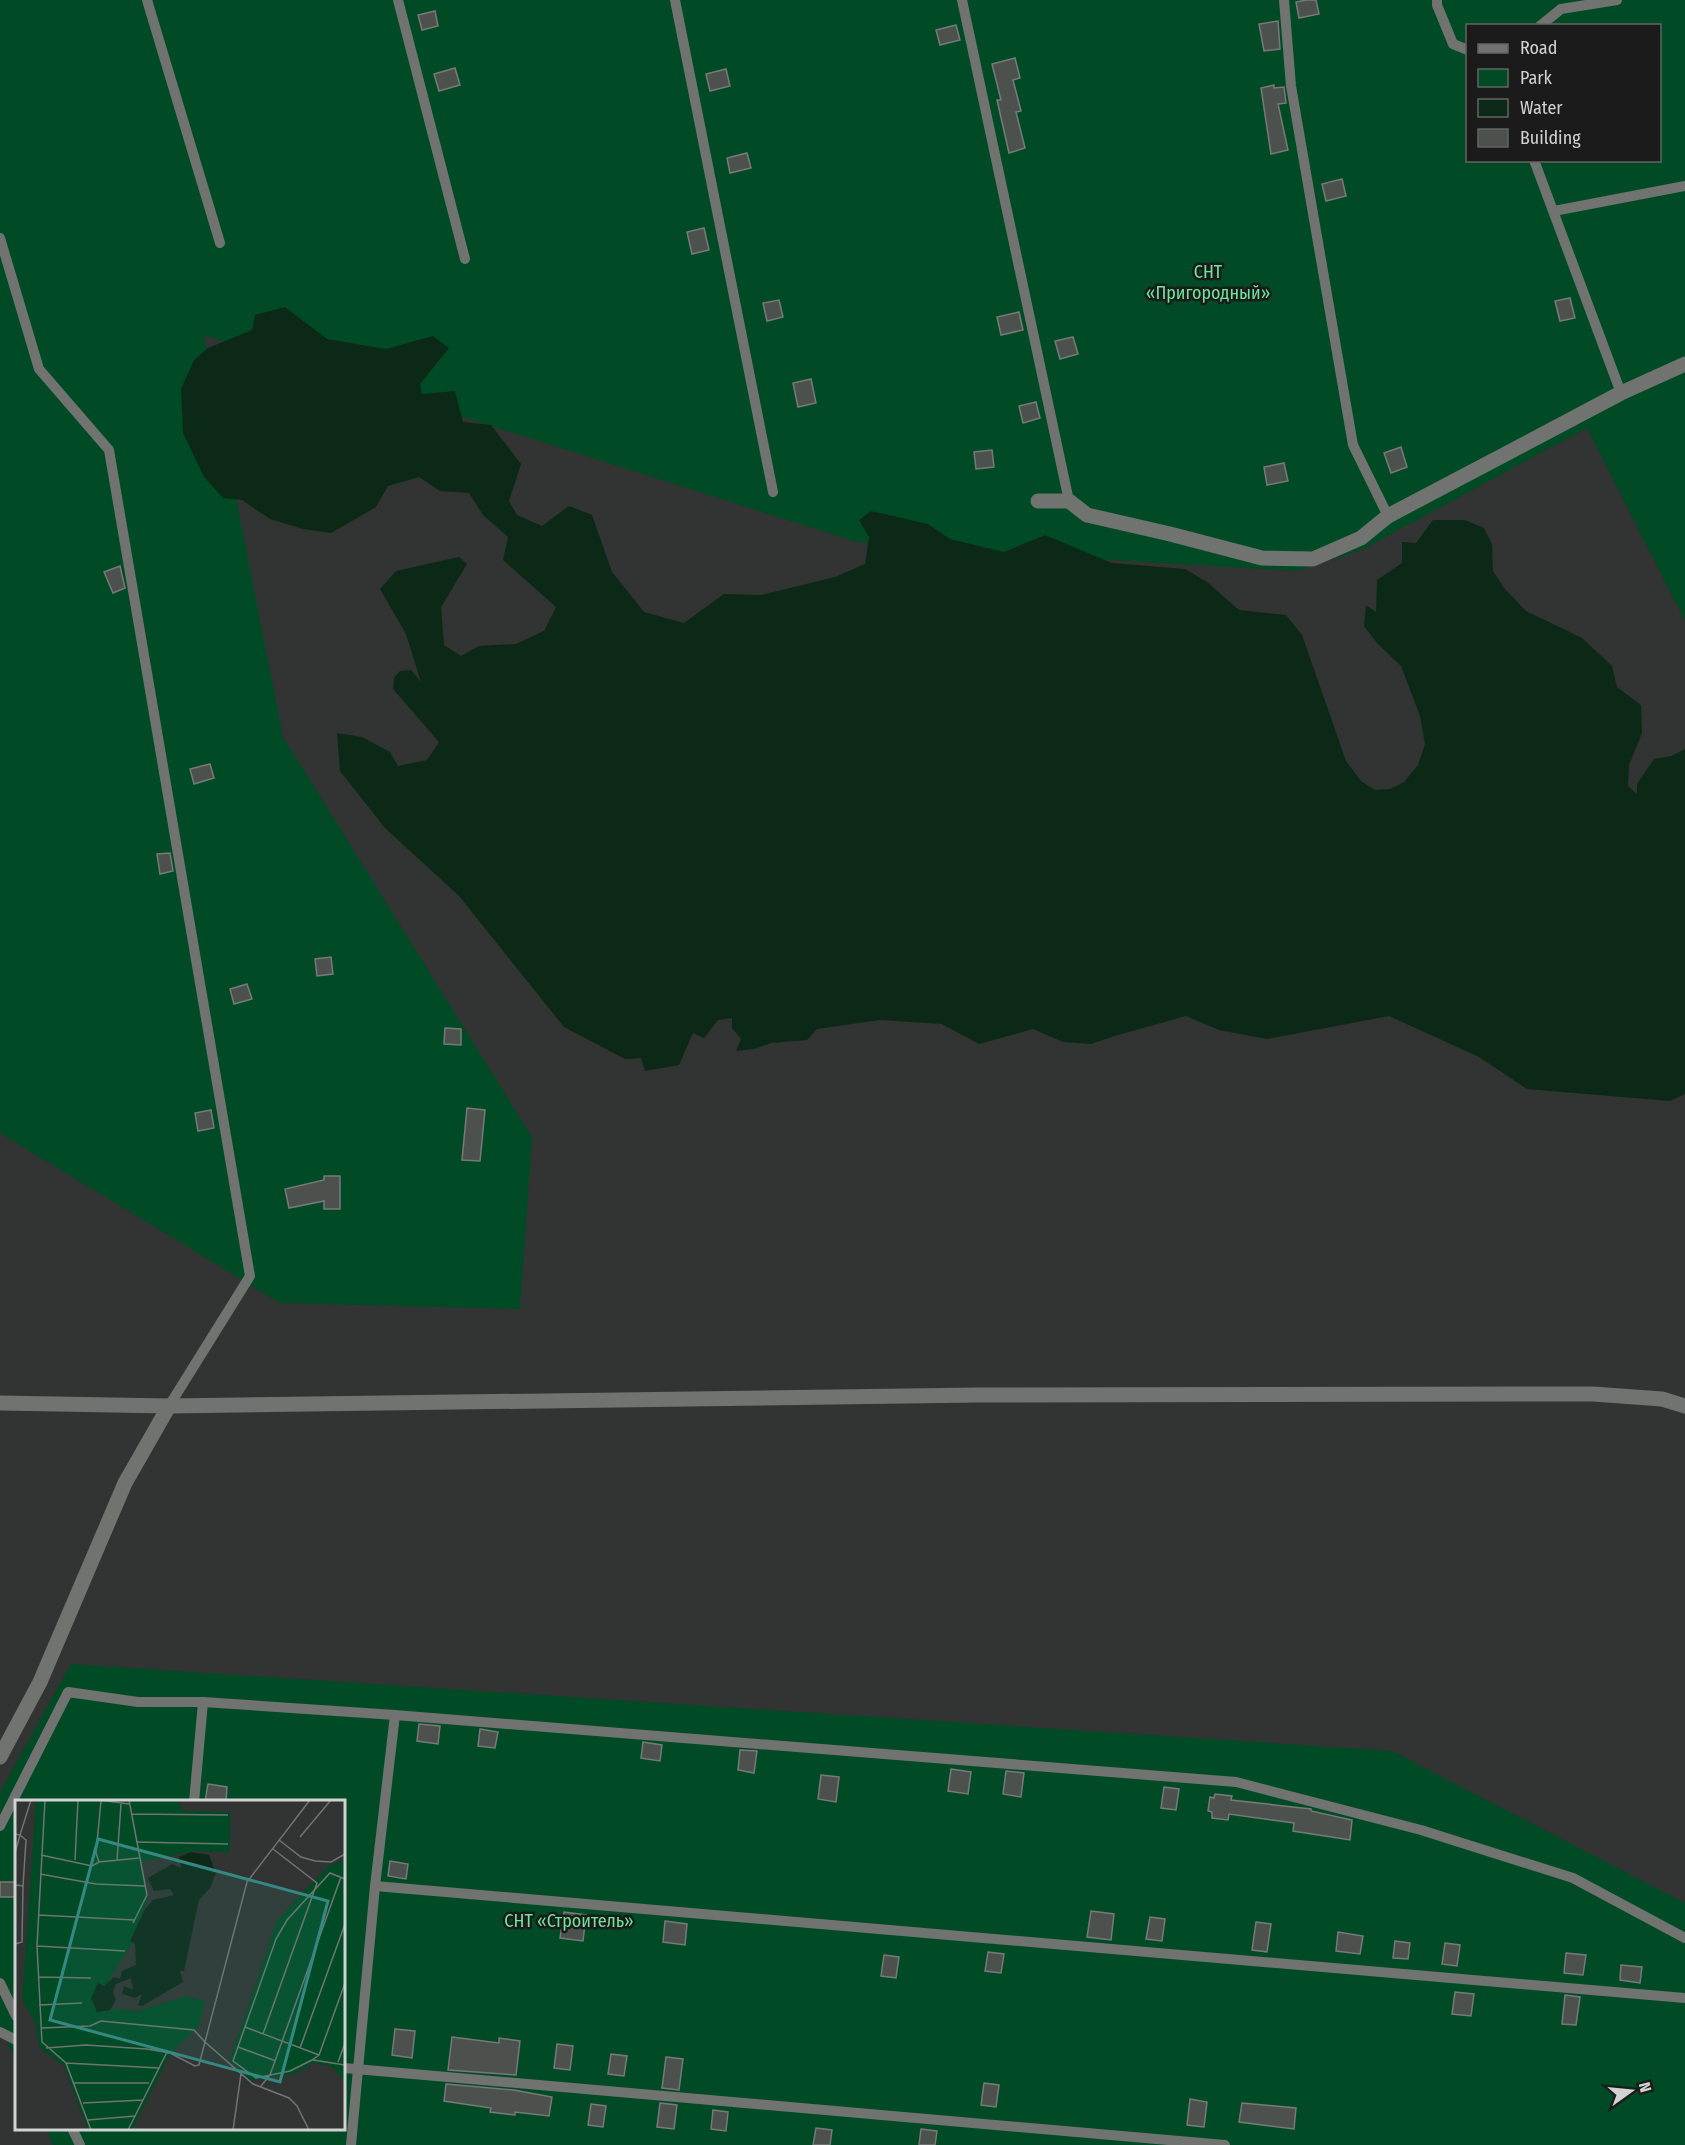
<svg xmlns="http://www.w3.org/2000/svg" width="1685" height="2145" viewBox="0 0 1685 2145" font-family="'Fira Sans Condensed',sans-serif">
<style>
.green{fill:#004b25;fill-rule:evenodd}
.water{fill:#0c2917}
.building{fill:#4d514e;stroke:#777a78;stroke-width:1.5}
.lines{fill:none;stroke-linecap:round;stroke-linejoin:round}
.lane{stroke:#707370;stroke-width:10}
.street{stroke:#707370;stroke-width:15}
.labels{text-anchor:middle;stroke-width:5;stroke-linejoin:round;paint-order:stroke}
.park-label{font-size:18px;fill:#6fe59a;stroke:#1a1b1a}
.inset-road{fill:none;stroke:#717472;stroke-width:1.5}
.view{fill:#368982;fill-opacity:0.15;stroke:#368982;stroke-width:3}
.inset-edge{fill:none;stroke:#d1d3d2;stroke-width:3}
</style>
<rect width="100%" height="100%" fill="#313432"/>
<g class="green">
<path d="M 0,0 L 1685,0 L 1685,621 L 1587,428 L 1363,549 L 1298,571 L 1127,561 L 857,542 L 204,335 L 283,737 L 532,1137 L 520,1309 L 280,1303 L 0,1133 ZM 1468,26 L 1660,26 L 1660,160 L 1468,160 Z"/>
<path d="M 71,1664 L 1392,1751 L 1685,1903 L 1685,2145 L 53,2145 L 46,2129 L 344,2128 L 344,1802 L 16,1802 L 16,2062 L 0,2025 L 0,1792 Z"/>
</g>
<path class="water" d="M 285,307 L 327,339 L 386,349 L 433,336 L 449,348 L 420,384 L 422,394 L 455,391 L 463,422 L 491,425 L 521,464 L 509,501 L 517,515 L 542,526 L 569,506 L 592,515 L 612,572 L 644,612 L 684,623 L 724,594 L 761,595 L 835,577 L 865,564 L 869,537 L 859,520 L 871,511 L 928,524 L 950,539 L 1004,552 L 1045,535 L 1112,563 L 1185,569 L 1207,582 L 1239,610 L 1286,615 L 1302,635 L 1346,761 L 1361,781 L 1375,790 L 1390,789 L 1404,782 L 1418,765 L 1425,744 L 1420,716 L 1401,666 L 1378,644 L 1364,626 L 1366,605 L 1376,612 L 1377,580 L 1402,563 L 1402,542 L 1416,543 L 1433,520 L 1465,520 L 1484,528 L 1492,544 L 1493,571 L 1504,588 L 1526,611 L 1582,638 L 1612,666 L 1617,687 L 1641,705 L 1642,733 L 1629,765 L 1628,786 L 1637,794 L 1637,784 L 1654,759 L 1671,756 L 1685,749 L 1685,1094 L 1670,1101 L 1527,1089 L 1479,1057 L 1389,1016 L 1267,1039 L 1219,1030 L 1186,1016 L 1118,1035 L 1091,1044 L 1063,1042 L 1033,1029 L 979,1044 L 942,1024 L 880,1020 L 817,1029 L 807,1040 L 771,1043 L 754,1049 L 736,1051 L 741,1039 L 732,1028 L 732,1018 L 718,1020 L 704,1038 L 693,1033 L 679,1065 L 645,1071 L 641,1058 L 625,1059 L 564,1027 L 459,896 L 385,828 L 340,771 L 337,733 L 362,737 L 390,752 L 398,766 L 427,760 L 439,742 L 393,689 L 394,678 L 400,671 L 411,670 L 421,682 L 406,634 L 380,589 L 396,571 L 459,557 L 467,564 L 441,607 L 444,645 L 461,656 L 479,646 L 516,644 L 544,631 L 556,607 L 503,560 L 508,537 L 483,515 L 469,493 L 440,491 L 419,477 L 388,486 L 376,507 L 331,533 L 303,529 L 270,519 L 242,500 L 223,498 L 204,477 L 183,433 L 181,389 L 194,360 L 208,348 L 252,330 L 255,315 Z"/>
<g class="building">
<path d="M 1306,0 L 1316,0 L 1319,14 L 1299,18 L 1296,2 Z"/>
<path d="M 435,11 L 438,26 L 422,30 L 418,15 Z"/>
<path d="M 1278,21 L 1280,49 L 1264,51 L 1259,24 Z"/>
<path d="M 956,25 L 960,40 L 940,45 L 936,30 Z"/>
<path d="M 1015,58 L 1020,78 L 1013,80 L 1021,111 L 1016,112 L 1025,148 L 1009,153 L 997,100 L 1001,100 L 992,64 Z"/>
<path d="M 455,68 L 460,85 L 439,91 L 434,74 Z"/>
<path d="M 726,69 L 730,86 L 710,91 L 706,74 Z"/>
<path d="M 1274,85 L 1274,88 L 1284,87 L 1286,103 L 1278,104 L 1288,150 L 1271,154 L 1261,88 Z"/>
<path d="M 747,153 L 751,168 L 730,173 L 727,158 Z"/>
<path d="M 1342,179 L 1346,196 L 1326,201 L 1322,184 Z"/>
<path d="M 704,228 L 709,250 L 692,254 L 687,232 Z"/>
<path d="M 1570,298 L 1575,318 L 1560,321 L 1555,301 Z"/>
<path d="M 779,300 L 783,317 L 767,321 L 763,303 Z"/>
<path d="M 1019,312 L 1023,330 L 1001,335 L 997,317 Z"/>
<path d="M 1073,337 L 1078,354 L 1060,359 L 1055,341 Z"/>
<path d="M 811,379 L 816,403 L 798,407 L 793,383 Z"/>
<path d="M 1036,402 L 1040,418 L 1023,423 L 1019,406 Z"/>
<path d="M 1401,447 L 1407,467 L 1391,473 L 1384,453 Z"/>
<path d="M 992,450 L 994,467 L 976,469 L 974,452 Z"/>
<path d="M 1284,463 L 1288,481 L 1267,485 L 1264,467 Z"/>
<path d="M 120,566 L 125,588 L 113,593 L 104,572 Z"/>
<path d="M 210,764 L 214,778 L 194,784 L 190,769 Z"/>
<path d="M 170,853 L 173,871 L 160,874 L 157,854 Z"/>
<path d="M 331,957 L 333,974 L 317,976 L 315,959 Z"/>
<path d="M 247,984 L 252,999 L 234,1004 L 230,989 Z"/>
<path d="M 445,1028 L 461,1029 L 461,1045 L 444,1044 Z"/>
<path d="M 467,1108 L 485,1110 L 480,1161 L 462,1160 Z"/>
<path d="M 211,1110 L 214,1128 L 198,1131 L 195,1113 Z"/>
<path d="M 324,1176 L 340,1176 L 340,1209 L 324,1209 L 324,1201 L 289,1208 L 285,1189 L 324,1180 Z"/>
<path d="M 419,1724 L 440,1726 L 438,1744 L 417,1741 Z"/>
<path d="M 480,1729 L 498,1732 L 495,1748 L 478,1746 Z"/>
<path d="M 643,1742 L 662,1745 L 660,1761 L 641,1758 Z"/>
<path d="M 740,1750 L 757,1751 L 754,1773 L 738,1770 Z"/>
<path d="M 951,1769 L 971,1772 L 968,1794 L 948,1791 Z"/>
<path d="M 1006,1771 L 1024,1773 L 1021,1797 L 1003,1794 Z"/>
<path d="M 821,1775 L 839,1777 L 836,1802 L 818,1799 Z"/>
<path d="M 208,1784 L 227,1787 L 226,1802 L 205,1802 Z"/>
<path d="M 1164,1787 L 1179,1789 L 1176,1810 L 1161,1808 Z"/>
<path d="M 1215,1794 L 1232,1796 L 1231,1800 L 1311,1809 L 1311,1811 L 1352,1820 L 1350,1840 L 1293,1831 L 1294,1823 L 1229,1814 L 1228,1820 L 1212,1818 L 1212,1812 L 1208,1811 L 1210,1797 L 1214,1798 Z"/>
<path d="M 390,1861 L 408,1864 L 406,1879 L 388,1876 Z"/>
<rect x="0" y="1882" width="15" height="15"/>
<path d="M 1091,1911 L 1114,1914 L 1111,1940 L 1087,1937 Z"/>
<path d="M 564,1912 L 586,1915 L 583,1941 L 560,1938 Z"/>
<path d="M 1150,1917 L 1165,1919 L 1162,1941 L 1146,1939 Z"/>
<path d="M 665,1921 L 687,1924 L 685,1945 L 663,1942 Z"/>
<path d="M 1256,1922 L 1271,1924 L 1267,1952 L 1252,1950 Z"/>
<path d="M 1338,1932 L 1363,1936 L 1360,1954 L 1336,1951 Z"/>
<path d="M 1395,1941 L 1410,1943 L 1408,1959 L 1393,1958 Z"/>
<path d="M 1445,1943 L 1460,1945 L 1457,1966 L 1442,1964 Z"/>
<path d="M 988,1952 L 1004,1954 L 1001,1973 L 985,1971 Z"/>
<path d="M 1566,1953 L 1586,1955 L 1583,1975 L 1564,1973 Z"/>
<path d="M 884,1955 L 899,1957 L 896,1978 L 881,1976 Z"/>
<path d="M 1621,1965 L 1642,1967 L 1640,1983 L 1620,1980 Z"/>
<path d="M 1455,1992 L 1474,1994 L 1471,2016 L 1452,2014 Z"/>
<path d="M 1565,1995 L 1580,1997 L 1576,2025 L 1562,2024 Z"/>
<path d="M 395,2029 L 415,2031 L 412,2058 L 392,2055 Z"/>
<path d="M 452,2037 L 499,2043 L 499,2038 L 520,2041 L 516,2075 L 448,2070 Z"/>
<path d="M 557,2044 L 573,2046 L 570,2070 L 554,2068 Z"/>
<path d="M 611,2054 L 627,2056 L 624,2076 L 608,2074 Z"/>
<path d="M 666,2057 L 683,2059 L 679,2090 L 662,2088 Z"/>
<path d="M 984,2083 L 999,2085 L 996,2107 L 981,2105 Z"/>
<path d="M 446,2084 L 514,2090 L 552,2097 L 549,2116 L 515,2112 L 515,2115 L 490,2112 L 491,2108 L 444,2101 Z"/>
<path d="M 1190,2099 L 1207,2102 L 1204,2127 L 1187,2125 Z"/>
<path d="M 660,2103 L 677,2105 L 674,2129 L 657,2127 Z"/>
<path d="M 1242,2103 L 1296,2108 L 1294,2129 L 1239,2122 Z"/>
<path d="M 591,2104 L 606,2106 L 603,2127 L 588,2125 Z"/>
<path d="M 713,2110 L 728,2112 L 726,2131 L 711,2129 Z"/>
<path d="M 816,2128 L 832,2130 L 830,2145 L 813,2145 Z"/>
<path d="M 921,2129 L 937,2131 L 935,2145 L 919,2145 Z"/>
</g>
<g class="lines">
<g class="lane">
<path d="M 147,0 L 220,243"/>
<path d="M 398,0 L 465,259"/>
<path d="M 675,0 L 773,492"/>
<path d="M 962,0 L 1069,501"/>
<path d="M 1284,0 L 1291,86 L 1353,445 L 1388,516"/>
<path d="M 1437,0 L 1437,5 L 1453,44 L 1468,50"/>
<path d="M 1540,26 L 1561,9 L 1617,0"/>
<path d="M 1534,160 L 1621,393"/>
<path d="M 1554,211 L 1685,186"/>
<path d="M 0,238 L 39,369 L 109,450 L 250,1276 L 169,1406"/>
<path d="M 194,1802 L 203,1702"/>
<path d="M 0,1826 L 68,1692 L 138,1702 L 203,1702 L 395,1715 L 1236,1782 L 1421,1830 L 1573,1878 L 1685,1938"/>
<path d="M 375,1886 L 1685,1998"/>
<path d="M 0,1983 L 16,2016"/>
<path d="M 0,2032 L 16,2040"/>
<path d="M 344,2068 L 1225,2145"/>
<path d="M 72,2128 L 80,2145"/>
<path d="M 351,2145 L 375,1886 L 395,1715"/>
</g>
<g class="street">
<path d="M 1038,501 L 1069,501 L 1087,515 L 1170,534 L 1262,558 L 1313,559 L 1361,538 L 1388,516 L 1621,393 L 1685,364"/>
<path d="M 0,1403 L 169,1406"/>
<path d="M 0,1757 L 40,1682 L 125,1483 L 169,1406 L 978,1395 L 1593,1394 L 1662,1399 L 1685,1406"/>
</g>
</g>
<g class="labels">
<g class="park-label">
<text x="1208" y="278">СНТ<tspan x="1208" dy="21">«Пригородный»</tspan></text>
<text x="569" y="1927">СНТ «Строитель»</text>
</g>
</g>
<g transform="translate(15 1800)">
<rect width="330" height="330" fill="#313432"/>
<path d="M 21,0 L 164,0 L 167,11 L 215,12 L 215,52 L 178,51 L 126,62 L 133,97 L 127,115 L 117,144 L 77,207 L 122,211 L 172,196 L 190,202 L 183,227 L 156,253 L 117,330 L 73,330 L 49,266 L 24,247 L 20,222 L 7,200 ZM 330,59 L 330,282 L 316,266 L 298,263 L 279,274 L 236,281 L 215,260 L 262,121 L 312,67 Z" fill="#004b25"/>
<path d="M 176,52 L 194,55 L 201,73 L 195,88 L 184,100 L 169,171 L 165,171 L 168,182 L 127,206 L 123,205 L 127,194 L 120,198 L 107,194 L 109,186 L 118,190 L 116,178 L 101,184 L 98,192 L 101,200 L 95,210 L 82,212 L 76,198 L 83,183 L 89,186 L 99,177 L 105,179 L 107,171 L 121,165 L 120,144 L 115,141 L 130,109 L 138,100 L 159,95 L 155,89 L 139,91 L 133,78 L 157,64 L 166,68 L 164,57 Z" fill="#0c2917"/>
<path class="inset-road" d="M 30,0 L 22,146 L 27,242 L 51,263 L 76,330M 85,0 L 114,4M 114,0 L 132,95 L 118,123M 117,14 L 213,15M 0,34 L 5,35 L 0,53M 285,37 L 316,0M 264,40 L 286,57 L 300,61 L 316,62 L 330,54M 121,42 L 213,44M 26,55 L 77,66 L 84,62 L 124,58M 60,60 L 63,0M 102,60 L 106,4M 84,62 L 81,53 L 86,1M 25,74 L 81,84 L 130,86M 330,79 L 315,73 L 272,120 L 261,139 L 218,261 L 241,278 L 275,271 L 297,260 L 304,255 L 330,183M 0,85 L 8,86 L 7,142 L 0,144M 8,86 L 11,40 L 5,35 L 16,0M 23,115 L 119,120M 22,146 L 110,151M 24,177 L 76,178M 24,205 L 67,203M 230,227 L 304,255M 27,228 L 75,226 L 86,221 L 179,230 L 190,242 L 184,265 L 180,266 L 155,253 L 132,249 L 71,245 L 31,248M 248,234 L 302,83 L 258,49M 223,247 L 261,261M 285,248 L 330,124M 298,260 L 330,265M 323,262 L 330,243M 51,263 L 144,268M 59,283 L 134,283M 246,286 L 255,275 L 326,77M 68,303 L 128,300M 73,320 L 120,316M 113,330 L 152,252M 218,330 L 226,274M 294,330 L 282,306 L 274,298 L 238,284 L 190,242 L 232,82 L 295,0"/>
<path class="view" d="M 83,39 L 313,101 L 265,282 L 35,220 Z"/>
<rect width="330" height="330" class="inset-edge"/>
</g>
<rect x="1466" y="24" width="195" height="138" fill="#1a1b1a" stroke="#636564" stroke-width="1.5"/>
<rect x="1478" y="44" width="30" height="9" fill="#707370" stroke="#636564" stroke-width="1.5"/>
<text x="1520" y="54" font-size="18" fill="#d1d3d2">Road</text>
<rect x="1478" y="69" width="30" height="18" fill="#004b25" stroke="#636564" stroke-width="1.5"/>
<text x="1520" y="84" font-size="18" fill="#d1d3d2">Park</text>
<rect x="1478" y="99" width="30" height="18" fill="#0c2917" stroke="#636564" stroke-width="1.5"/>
<text x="1520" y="114" font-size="18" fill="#d1d3d2">Water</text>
<rect x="1478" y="129" width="30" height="18" fill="#4d514e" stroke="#636564" stroke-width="1.5"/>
<text x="1520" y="144" font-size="18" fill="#d1d3d2">Building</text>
<g transform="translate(1631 2091) rotate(75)" stroke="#1a1b1a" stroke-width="4.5" paint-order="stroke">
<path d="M0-4.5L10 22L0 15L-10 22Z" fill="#d1d3d2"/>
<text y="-9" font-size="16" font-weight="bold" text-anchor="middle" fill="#d1d3d2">N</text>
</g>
</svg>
